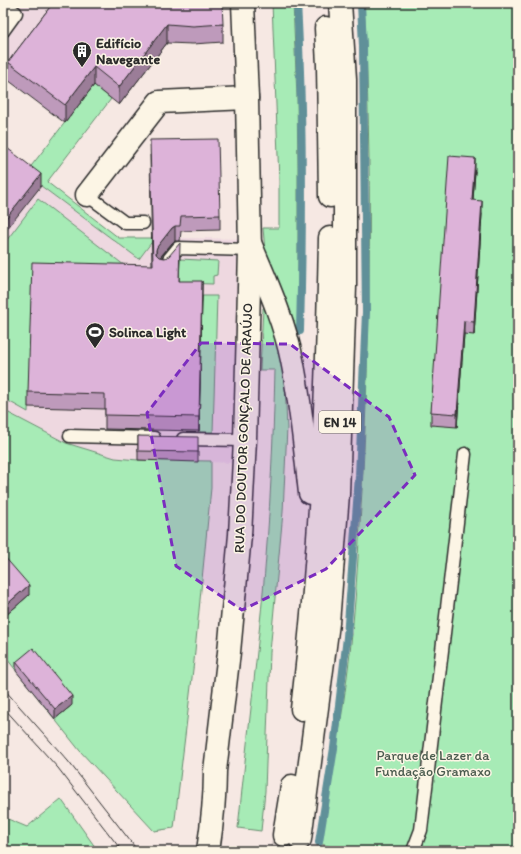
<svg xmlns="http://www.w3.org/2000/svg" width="521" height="854" viewBox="0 0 521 854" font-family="Itim,sans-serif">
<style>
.built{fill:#eed8e0}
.green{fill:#a7ebb6;stroke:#698b70}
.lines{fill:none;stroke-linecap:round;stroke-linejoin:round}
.stream{stroke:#609099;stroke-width:8}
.trunk-tunnel{stroke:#cdc2be;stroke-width:22;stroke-dasharray:22 11;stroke-linecap:butt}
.service-casing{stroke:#2b2b2b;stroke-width:15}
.minor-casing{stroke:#2b2b2b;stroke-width:25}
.trunk-casing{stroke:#2b2b2b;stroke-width:25}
.service{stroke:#fcf5e5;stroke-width:12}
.minor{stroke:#fcf5e5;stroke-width:22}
.trunk{stroke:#fcf5e5;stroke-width:22}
.tram{stroke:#2b2b2b;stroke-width:1}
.wall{fill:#be9abb;stroke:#2b2b2b}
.shaded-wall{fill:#9b7d98;stroke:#2b2b2b}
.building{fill:#ddb3d9;stroke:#2b2b2b}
.marked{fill:#7b2cbf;fill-opacity:0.2;stroke:#7b2cbf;stroke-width:3;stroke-dasharray:8 5;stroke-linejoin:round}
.labels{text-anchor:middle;stroke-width:3;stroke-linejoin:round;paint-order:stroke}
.shield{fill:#fcf5e5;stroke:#6a6863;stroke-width:1}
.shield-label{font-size:13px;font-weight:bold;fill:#2b2b2b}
.poi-label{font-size:14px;font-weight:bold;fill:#2b2b2b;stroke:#fcf5e5;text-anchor:start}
.street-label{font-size:14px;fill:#2b2b2b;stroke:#fcf5e5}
.park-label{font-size:14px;fill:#4a5b4e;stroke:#fcf5e5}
</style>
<rect width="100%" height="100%" fill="#f6e8e3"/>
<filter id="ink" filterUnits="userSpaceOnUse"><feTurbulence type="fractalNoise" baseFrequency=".025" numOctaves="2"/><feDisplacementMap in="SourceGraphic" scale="8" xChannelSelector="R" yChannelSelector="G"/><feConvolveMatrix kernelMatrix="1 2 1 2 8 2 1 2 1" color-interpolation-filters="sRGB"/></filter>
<g filter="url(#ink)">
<g class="built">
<path d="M 3,3 L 60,3 L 64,6 L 3,87 Z"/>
<path d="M 3,157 L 139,259 L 154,239 L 171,241 L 180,238 L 248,239 L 239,463 L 138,460 L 115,458 L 66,443 L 3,410 Z"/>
</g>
<g class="green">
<path d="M 272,3 L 293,3 L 297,97 L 298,168 L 298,330 L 296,331 L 285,297 L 277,281 L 265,251 L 263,228 L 279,228 L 279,181 Z"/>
<path d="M 364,3 L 518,3 L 518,851 L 346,851 L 321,844 C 332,774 345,704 352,634 C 357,586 359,538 362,490 C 371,328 372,165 364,3 Z"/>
<path d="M 94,85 L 111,99 L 47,182 L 119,238 L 180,238 L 154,239 L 139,259 L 25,174 Z"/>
<path d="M 38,199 L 133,272 L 32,277 L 28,412 L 3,398 L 3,245 Z"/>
<path d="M 180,259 L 218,261 L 217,275 L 213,276 L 213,284 L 179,283 Z"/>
<path d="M 202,296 L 217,296 L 213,432 L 199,432 Z"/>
<path d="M 265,306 L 277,336 L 285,383 L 287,428 L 283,512 L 270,652 L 265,791 L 261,831 L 238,828 C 244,766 252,704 258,642 C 268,552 273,461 275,370 L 260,370 L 263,308 Z"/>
<path d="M 3,410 L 66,443 L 115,458 L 138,460 L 211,461 L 211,488 L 194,661 L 174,828 L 154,831 L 80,751 L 3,654 Z"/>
<path d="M 61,799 L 98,851 L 17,851 L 3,845 L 3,817 L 27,827 Z"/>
</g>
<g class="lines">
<g class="stream">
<path d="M 297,3 C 303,112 303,222 300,331"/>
<path d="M 319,842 L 334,748 L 347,637 L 359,476 L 366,312 L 363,47 L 361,3"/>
</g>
<path class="trunk-tunnel" d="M 281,851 L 284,835"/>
<defs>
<g id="service">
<path d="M 3,3 L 16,13 L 3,31"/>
<path d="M 87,195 L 125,223 L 143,223"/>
<path d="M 169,259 L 178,248 L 250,250"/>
<path d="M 70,436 L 154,438"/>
<path d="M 183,439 L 245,440"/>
<path d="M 413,851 L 421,830 L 465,454"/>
</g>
<g id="minor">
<path d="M 87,195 L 159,102 L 247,98"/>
<path d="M 208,851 C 212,825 215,798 215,771 L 229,652 L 240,535 L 245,440 L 250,250 L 247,98 L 243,3"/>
</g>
<g id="trunk">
<path d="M 326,28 L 328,65 L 330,196"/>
<path d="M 250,243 C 266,281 284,320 292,360 C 301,404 305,449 310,493"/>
<path d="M 302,709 C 321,553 327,395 330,238"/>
<path d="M 284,835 L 292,786"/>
<path d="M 300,839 L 328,623 L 338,494 L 345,286 L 345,79 L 340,3"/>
</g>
</defs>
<use href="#service" class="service-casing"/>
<use href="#minor" class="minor-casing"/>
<use href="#trunk" class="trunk-casing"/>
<use href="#service" class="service"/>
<use href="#minor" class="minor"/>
<use href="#trunk" class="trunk"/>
<g class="tram">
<path d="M 3,688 L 68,761 L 138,851"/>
<path d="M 3,707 L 58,768 L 122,851"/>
</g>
</g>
<g class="wall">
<path d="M 53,3 L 223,24 L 223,42 L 193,44 L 167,43 L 119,105 L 94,85 L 65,123 L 8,80 L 8,62 Z"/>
<path d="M 150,155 L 220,215 L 220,230 L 181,231 L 180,241 L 175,241 L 172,243 L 160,258 L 165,258 L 180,257 L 179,281 L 202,296 L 199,431 L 105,429 L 105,409 L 28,407 L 28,392 L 152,265 Z"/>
<path d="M 475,171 L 473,201 L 482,214 L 474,335 L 464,334 L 457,427 L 431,425 L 431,412 Z"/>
<path d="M 138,436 L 198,446 L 198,462 L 138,460 Z"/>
<path d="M 518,452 L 518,514 L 516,514 Z"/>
<path d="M 3,555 L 29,595 L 5,616 L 3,614 Z"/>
<path d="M 16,662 L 72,705 L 55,719 L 16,671 Z"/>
</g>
<g class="shaded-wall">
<path d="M 167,24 L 167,43 L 119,105 L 119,87 Z"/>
<path d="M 94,67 L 94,85 L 65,123 L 65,105 Z"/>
<path d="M 475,158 L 475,171 L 472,213 L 472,200 Z"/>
<path d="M 41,174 L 41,186 L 3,234 L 3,222 Z"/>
<path d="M 482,201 L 482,214 L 474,335 L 474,322 Z"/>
<path d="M 175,226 L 175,241 L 172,243 L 157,261 L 156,250 L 157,247 L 172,228 Z"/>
<path d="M 202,281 L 202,296 L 199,431 L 199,417 Z"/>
<path d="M 464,321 L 464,334 L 457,427 L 457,414 Z"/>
<path d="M 29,585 L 29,595 L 5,616 L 5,606 Z"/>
<path d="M 72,696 L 72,705 L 55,719 L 55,709 Z"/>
<path d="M 5,791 L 5,799 L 3,804 L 3,796 Z"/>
</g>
<g class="building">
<path d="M 53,3 L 222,3 L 223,24 L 193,26 L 167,24 L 119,87 L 94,67 L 65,105 L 8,62 Z"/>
<path d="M 218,139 L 220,215 L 181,216 L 180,226 L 175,226 L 172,228 L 157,247 L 156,250 L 156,254 L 159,257 L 165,258 L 169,256 L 180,243 L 179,281 L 202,281 L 199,417 L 105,415 L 105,394 L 28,392 L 32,262 L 153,265 L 150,140 Z"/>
<path d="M 3,145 L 41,174 L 3,222 Z"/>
<path d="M 449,156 L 475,158 L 472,200 L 482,201 L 474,322 L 464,321 L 457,414 L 431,412 Z"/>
<path d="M 138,436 L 198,437 L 198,452 L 138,451 Z"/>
<path d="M 517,452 L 518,452 L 518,501 L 516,501 Z"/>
<path d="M 3,555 L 29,585 L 5,606 L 3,604 Z"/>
<path d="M 33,648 L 72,696 L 55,709 L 16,662 Z"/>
<path d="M 3,790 L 5,791 L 3,796 Z"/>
</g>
</g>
<path class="marked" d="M 201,343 L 290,344 L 389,417 L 415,475 L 326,569 L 242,610 L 176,566 L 147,413 Z"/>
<defs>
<symbol id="building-pin" viewBox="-11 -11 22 30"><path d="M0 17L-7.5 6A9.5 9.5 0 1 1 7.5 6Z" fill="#2b2b2b" stroke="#fcf5e5"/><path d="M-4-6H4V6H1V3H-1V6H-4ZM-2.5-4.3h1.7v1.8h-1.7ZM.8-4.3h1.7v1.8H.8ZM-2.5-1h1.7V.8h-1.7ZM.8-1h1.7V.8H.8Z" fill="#fff"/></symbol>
<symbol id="stadium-pin" viewBox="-11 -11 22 30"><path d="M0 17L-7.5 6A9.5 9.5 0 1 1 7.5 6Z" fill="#2b2b2b" stroke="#fcf5e5"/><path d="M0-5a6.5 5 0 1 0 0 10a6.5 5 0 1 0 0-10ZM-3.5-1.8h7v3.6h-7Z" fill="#fff"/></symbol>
</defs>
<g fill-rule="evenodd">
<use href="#building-pin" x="71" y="40" width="22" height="30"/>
<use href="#stadium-pin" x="84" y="321" width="22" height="30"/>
</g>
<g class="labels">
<rect class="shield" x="319" y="411" width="42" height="22" rx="3"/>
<g class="shield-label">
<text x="340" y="427">EN 14</text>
</g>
<g class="poi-label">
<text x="96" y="48">Edifício<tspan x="96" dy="16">Navegante</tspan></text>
<text x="109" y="337">Solinca Light</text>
</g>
<g class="street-label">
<text transform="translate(243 428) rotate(-88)" y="5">RUA DO DOUTOR GONÇALO DE ARAÚJO</text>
</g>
<g class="park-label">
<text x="433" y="760">Parque de Lazer da<tspan x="433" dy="16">Fundação Gramaxo</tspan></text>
</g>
</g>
<rect width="521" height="854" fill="none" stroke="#fcf5e5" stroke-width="16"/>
<rect x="8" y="8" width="505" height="838" fill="none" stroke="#2b2b2b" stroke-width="1.5" filter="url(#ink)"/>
</svg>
